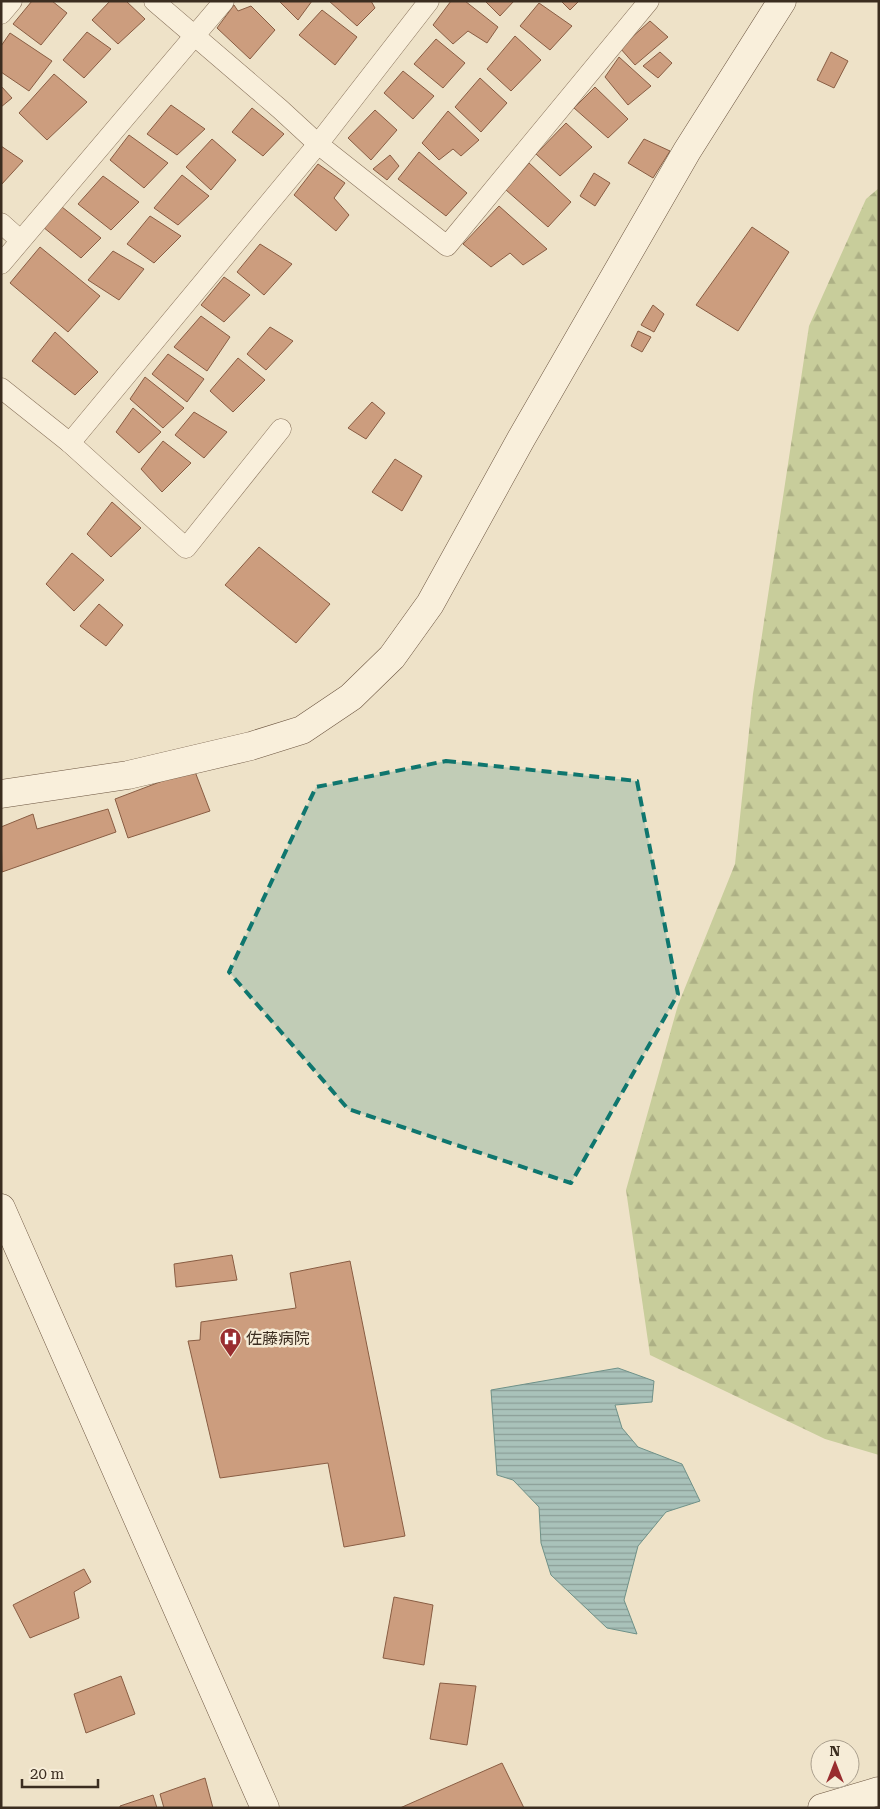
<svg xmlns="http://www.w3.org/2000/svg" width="880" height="1809" viewBox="0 0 880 1809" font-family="'Roboto Serif','Noto Sans JP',serif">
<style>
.forest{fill:url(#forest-firs)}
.water{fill:url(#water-rules);stroke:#6f9188}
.building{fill:#cc9d7e;stroke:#895d43}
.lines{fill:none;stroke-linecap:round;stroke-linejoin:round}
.street-casing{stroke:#8a745d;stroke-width:21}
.secondary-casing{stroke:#6c5540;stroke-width:29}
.street{stroke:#f9efdb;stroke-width:20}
.secondary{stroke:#f9efdb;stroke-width:28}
.marked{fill:#0f766e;fill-opacity:0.2;stroke:#0f766e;stroke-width:4;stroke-dasharray:10 6;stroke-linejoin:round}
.labels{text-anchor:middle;stroke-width:5;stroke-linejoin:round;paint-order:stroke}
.poi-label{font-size:16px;fill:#3b2d20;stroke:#f6ecd7;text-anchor:start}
</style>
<defs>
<pattern id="forest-firs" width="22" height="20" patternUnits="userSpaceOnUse" patternTransform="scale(1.25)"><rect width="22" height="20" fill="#c8cd9b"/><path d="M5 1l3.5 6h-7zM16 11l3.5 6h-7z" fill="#adb085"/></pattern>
<pattern id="water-rules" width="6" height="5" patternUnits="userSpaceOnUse" patternTransform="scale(1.25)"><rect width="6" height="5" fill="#a9c2ba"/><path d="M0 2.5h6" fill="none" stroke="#8b9e97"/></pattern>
</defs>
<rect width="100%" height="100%" fill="#eee2c8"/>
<path class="forest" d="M 879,188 L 879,1455 L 825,1439 L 650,1355 L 626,1190 L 678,1005 L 735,864 L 753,694 L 809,326 L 866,199 Z"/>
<path class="water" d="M 618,1368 L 654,1381 L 652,1402 L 615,1405 L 622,1428 L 638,1447 L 682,1464 L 700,1501 L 666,1512 L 638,1546 L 624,1600 L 637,1634 L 607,1628 L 551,1575 L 541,1543 L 539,1507 L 513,1480 L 497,1475 L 491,1390 Z"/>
<g class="building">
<path d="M 32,1 L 52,1 L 67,13 L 41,45 L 13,24 Z"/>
<path d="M 110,1 L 126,1 L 145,19 L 118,44 L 92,20 Z"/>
<path d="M 279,1 L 312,1 L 298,20 Z"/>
<path d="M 329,1 L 371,1 L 375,8 L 357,26 Z"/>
<path d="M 451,1 L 465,1 L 498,27 L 487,43 L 468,31 L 453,44 L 433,25 Z"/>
<path d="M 485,1 L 514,1 L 500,16 Z"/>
<path d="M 561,1 L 579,1 L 570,10 Z"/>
<path d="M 539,3 L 572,26 L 550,50 L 520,26 Z"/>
<path d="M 234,5 L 238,11 L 251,6 L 275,30 L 250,59 L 217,28 Z"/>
<path d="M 322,10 L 357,37 L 335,65 L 299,35 Z"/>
<path d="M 650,21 L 668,37 L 635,65 L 620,48 Z"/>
<path d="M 87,32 L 111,49 L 84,78 L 63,60 Z"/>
<path d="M 10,33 L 52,61 L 29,91 L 1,72 L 1,46 Z"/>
<path d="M 515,36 L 541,60 L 511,91 L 487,69 Z"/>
<path d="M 436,39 L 465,63 L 443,88 L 414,64 Z"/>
<path d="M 660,52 L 672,63 L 658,78 L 643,66 Z"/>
<path d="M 831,52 L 848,61 L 834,88 L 817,80 Z"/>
<path d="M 619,57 L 651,86 L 628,105 L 605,77 Z"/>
<path d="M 403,71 L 434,96 L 413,119 L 384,93 Z"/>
<path d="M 54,74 L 87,102 L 47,140 L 19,113 Z"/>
<path d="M 480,78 L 507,103 L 481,132 L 455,107 Z"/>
<path d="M 1,86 L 12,98 L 1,107 Z"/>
<path d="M 595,87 L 628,119 L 608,138 L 574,108 Z"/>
<path d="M 171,105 L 205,129 L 177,155 L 147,134 Z"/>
<path d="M 252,108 L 284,134 L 263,156 L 232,132 Z"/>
<path d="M 375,110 L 397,130 L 371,160 L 348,138 Z"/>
<path d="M 448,111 L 479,140 L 461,156 L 453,149 L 439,160 L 422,143 Z"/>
<path d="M 566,123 L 592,147 L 560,176 L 536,154 Z"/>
<path d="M 129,135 L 168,163 L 144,188 L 110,160 Z"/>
<path d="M 212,139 L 236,160 L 211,190 L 186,167 Z"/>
<path d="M 644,139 L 670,151 L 653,178 L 628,163 Z"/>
<path d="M 1,146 L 23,161 L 1,185 Z"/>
<path d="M 419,152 L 467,193 L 446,216 L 398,179 Z"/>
<path d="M 390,155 L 399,166 L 387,180 L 373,169 Z"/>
<path d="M 529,163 L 571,202 L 548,227 L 506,190 Z"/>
<path d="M 318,164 L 345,183 L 334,198 L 349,215 L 336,231 L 294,195 Z"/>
<path d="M 594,173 L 610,183 L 595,206 L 580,196 Z"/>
<path d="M 182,175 L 209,196 L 178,225 L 154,208 Z"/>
<path d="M 103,176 L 139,202 L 111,230 L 78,204 Z"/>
<path d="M 499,206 L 547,249 L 523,265 L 510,253 L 491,267 L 463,244 Z"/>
<path d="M 62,207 L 101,238 L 81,258 L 43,227 Z"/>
<path d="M 150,216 L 181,236 L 154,263 L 127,244 Z"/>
<path d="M 752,227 L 789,252 L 738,331 L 696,305 Z"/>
<path d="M 260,244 L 292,264 L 264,295 L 237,272 Z"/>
<path d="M 40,247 L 100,296 L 68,332 L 10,283 Z"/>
<path d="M 113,251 L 144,269 L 119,300 L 88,280 Z"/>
<path d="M 224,277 L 250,295 L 224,322 L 201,305 Z"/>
<path d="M 653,305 L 664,314 L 654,332 L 641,325 Z"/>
<path d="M 201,316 L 230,337 L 207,371 L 174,347 Z"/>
<path d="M 270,327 L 293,341 L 266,370 L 247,354 Z"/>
<path d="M 638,331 L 651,337 L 642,352 L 631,346 Z"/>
<path d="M 55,332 L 98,372 L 75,395 L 32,361 Z"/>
<path d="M 168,354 L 204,379 L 187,402 L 152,374 Z"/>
<path d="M 238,358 L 265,380 L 233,412 L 210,391 Z"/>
<path d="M 145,377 L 184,408 L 163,428 L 130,399 Z"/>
<path d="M 372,402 L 385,413 L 366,439 L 348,428 Z"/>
<path d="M 133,408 L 161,432 L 139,453 L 116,432 Z"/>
<path d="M 194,412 L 227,432 L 204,458 L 175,435 Z"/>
<path d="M 163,441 L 191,463 L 162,492 L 141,469 Z"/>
<path d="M 395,459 L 422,476 L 402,511 L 372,492 Z"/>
<path d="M 112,502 L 141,528 L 111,557 L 87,534 Z"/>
<path d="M 259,547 L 330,604 L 296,643 L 225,585 Z"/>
<path d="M 72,553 L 104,580 L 74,611 L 46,584 Z"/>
<path d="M 99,604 L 123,625 L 106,646 L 80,626 Z"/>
<path d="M 194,769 L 210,811 L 128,838 L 115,799 Z"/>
<path d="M 108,809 L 116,832 L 2,872 L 1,827 L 33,814 L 37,829 Z"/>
<path d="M 232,1255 L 237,1280 L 176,1287 L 174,1264 Z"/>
<path d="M 350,1261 L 405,1536 L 344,1547 L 328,1463 L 220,1478 L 188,1341 L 200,1340 L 201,1322 L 296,1308 L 290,1273 Z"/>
<path d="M 84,1569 L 91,1582 L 74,1592 L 79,1618 L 30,1638 L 13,1605 Z"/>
<path d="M 394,1597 L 433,1605 L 424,1665 L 383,1658 Z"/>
<path d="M 121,1676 L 135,1714 L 86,1733 L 74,1694 Z"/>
<path d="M 440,1683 L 476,1686 L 467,1745 L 430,1739 Z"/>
<path d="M 502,1763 L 524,1808 L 400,1808 Z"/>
<path d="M 205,1778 L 213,1808 L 164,1808 L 160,1794 Z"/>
<path d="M 153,1795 L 157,1808 L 120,1808 L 120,1806 Z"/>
</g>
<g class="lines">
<defs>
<g id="street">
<path d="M 154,1 L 280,109 L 318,144 L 447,246 L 649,1"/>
<path d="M 1,14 L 12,1"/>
<path d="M 1,223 L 20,240"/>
<path d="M 1,264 L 224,1"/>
<path d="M 1,388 L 70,443 L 186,548 L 281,429"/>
<path d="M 70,443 L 318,144 L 429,1"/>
</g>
<g id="secondary">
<path d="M 1,794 L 128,775 L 251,746 L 302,730 L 351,697 L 392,657 L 430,604 L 521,439 L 687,151 L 782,1"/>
<path d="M 1,1208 L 265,1808"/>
<path d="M 822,1808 L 879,1791"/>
</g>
</defs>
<use href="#street" class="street-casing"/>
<use href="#secondary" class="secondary-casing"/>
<use href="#street" class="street"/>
<use href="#secondary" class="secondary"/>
</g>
<path class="marked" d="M 446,761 L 637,781 L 678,994 L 571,1183 L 348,1109 L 229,972 L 316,787 Z"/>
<defs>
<symbol id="hospital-pin" viewBox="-11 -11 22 30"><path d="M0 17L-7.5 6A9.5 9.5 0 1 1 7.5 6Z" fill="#992d2f" stroke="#f6ecd7"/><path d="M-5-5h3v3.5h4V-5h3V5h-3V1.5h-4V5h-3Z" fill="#fff"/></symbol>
</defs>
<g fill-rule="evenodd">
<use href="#hospital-pin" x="218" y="1326" width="25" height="34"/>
</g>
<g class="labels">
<g class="poi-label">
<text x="246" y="1344">佐藤病院</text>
</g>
</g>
<rect width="880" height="1809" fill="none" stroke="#3b2d20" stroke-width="5"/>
<g transform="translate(835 1764)"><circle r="24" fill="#f6ecd7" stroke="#aba08e"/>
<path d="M0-4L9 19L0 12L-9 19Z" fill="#992d2f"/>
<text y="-8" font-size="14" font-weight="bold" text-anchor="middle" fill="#3b2d20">N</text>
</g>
<path d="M22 1779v8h76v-8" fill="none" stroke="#3b2d20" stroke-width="2.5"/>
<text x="30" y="1779" font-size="15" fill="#3b2d20" stroke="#f6ecd7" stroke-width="4" paint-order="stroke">20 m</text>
</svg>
